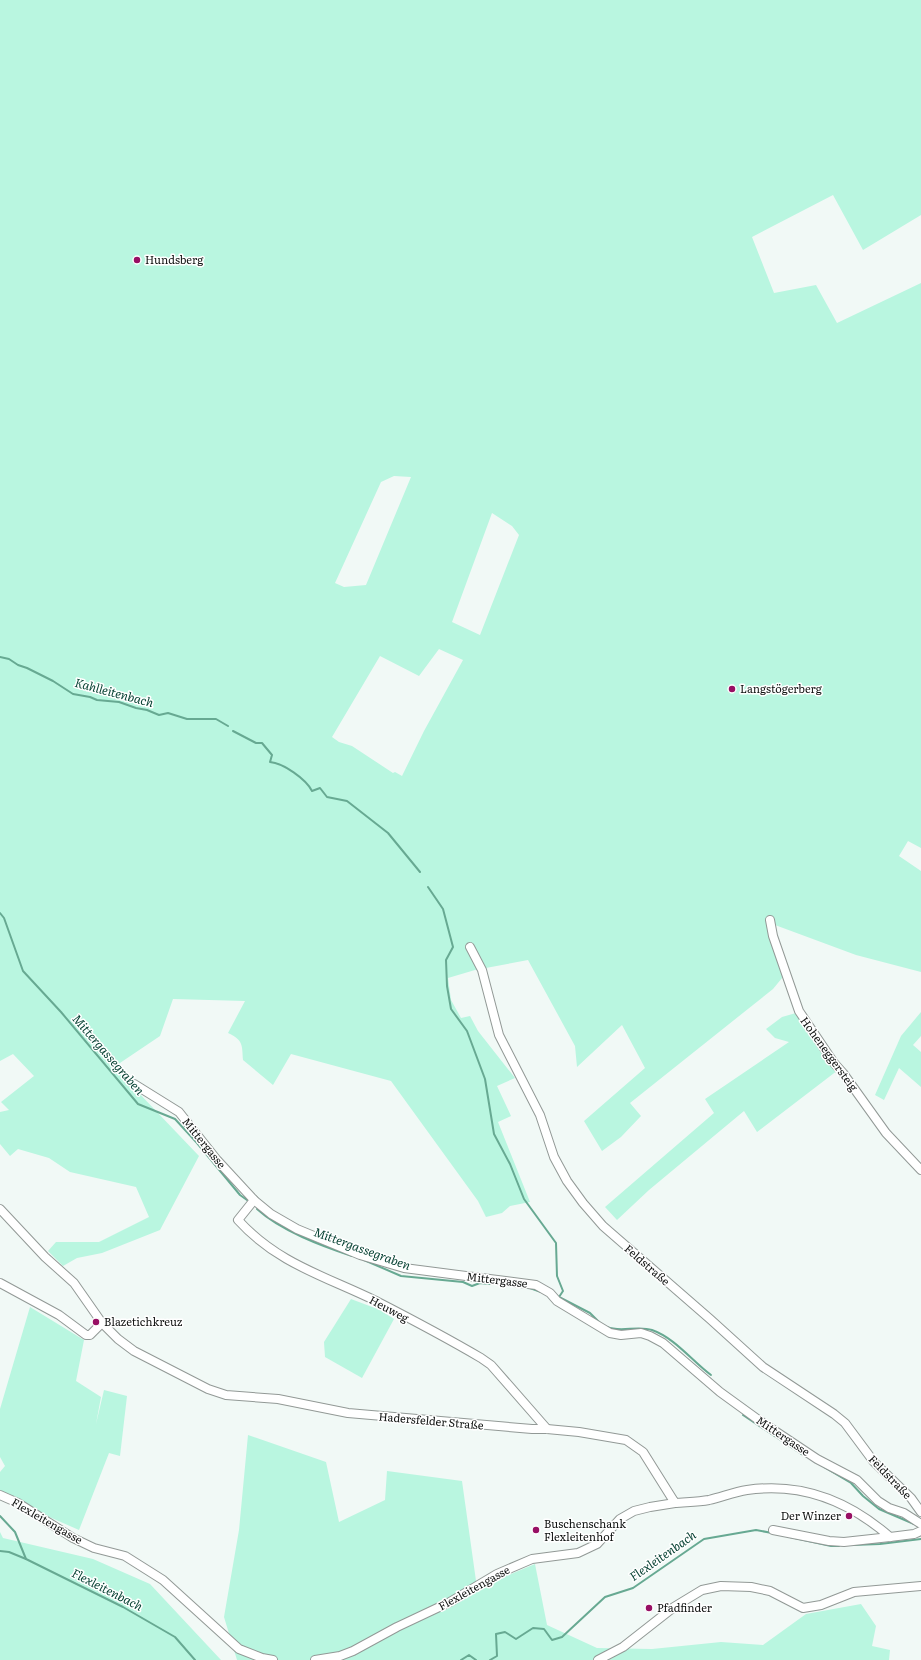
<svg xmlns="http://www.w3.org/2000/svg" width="921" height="1660" viewBox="0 0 921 1660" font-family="Literata,serif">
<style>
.green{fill:#b9f6e0;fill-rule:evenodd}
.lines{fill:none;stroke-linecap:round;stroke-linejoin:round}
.stream{stroke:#67a992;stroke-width:2}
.minor-casing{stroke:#929996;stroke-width:10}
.minor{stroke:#fff;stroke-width:8}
.poi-dot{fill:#980f64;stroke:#fff;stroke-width:1.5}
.labels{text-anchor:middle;stroke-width:3;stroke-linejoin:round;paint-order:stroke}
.poi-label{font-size:11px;fill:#101211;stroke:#fff;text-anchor:start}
.street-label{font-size:11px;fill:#101211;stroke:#fff}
.water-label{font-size:12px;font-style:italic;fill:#023e2f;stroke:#fff}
</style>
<rect width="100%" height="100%" fill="#f1f9f6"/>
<g class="green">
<path d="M 0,0 L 921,0 L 921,215 L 863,250 L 833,195 L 752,237 L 774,293 L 816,285 L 837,323 L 921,283 L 921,848 L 908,841 L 899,856 L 921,871 L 921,972 L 856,955 L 775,925 L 777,942 L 787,972 L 773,989 L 630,1103 L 641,1116 L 621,1137 L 602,1151 L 584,1121 L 645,1068 L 622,1025 L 577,1067 L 575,1046 L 528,960 L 475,970 L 448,978 L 451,1000 L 461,1018 L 470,1016 L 478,1031 L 515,1078 L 497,1086 L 511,1116 L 498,1122 L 530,1202 L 510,1206 L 502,1213 L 486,1217 L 478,1201 L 391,1081 L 291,1054 L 273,1085 L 243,1060 C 242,1044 243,1040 228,1033 L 245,1001 L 173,999 L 160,1036 L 114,1067 L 199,1156 L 160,1230 L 102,1253 L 77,1258 L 63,1266 L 48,1251 L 56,1242 L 99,1242 L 149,1217 L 136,1187 L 70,1172 L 49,1158 L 18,1149 L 10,1156 L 0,1144 L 0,1112 L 9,1110 L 1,1102 L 34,1076 L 13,1054 L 0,1061 ZM 394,476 L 411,477 L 366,585 L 344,587 L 335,583 L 381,482 ZM 492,513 L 512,526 L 519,535 L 480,635 L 452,622 ZM 439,649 L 463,660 L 424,731 L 402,776 L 395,772 L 393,773 L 352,746 L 339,742 L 332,737 L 380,656 L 419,676 Z"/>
<path d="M 921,1012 L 921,1036 L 913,1045 L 921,1052 L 921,1087 L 899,1068 L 884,1100 L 875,1095 L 901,1036 Z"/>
<path d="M 796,1013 L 842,1067 L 757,1132 L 744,1111 L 649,1190 L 617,1220 L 605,1207 L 714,1113 L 705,1099 L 789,1042 L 775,1038 L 766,1029 L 782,1017 Z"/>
<path d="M 351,1299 L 380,1310 L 394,1319 L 362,1378 L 325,1357 L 324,1342 Z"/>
<path d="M 30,1307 L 84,1340 L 76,1381 L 101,1397 L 96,1424 L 104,1390 L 127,1396 L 120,1456 L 109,1453 L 79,1530 L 38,1512 L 0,1490 L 0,1472 L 5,1466 L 0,1457 L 0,1409 Z"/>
<path d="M 248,1435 L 326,1462 L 339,1522 L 385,1500 L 387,1471 L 462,1481 L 477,1588 L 535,1564 L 547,1625 L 597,1648 L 652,1649 L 721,1642 L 763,1645 L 806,1614 L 861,1604 L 876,1626 L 872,1646 L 890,1650 L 889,1660 L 237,1660 L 224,1617 L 239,1530 Z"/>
<path d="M 0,1532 L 3,1538 L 93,1559 L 150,1584 L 221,1660 L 0,1660 Z"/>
</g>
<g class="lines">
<g class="stream">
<path d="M 0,657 L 9,659 L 18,665 L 27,668 L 53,681 L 73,694 L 90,697 L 97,700 L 119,702 L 136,708 L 147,710 L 159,715 L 168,713 L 187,719 L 216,719 L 228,726"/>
<path d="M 233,731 L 256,743 L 262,743 L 272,755 L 270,762 C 283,763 306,779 312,791 L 320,788 L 327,797 L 347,801 L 388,833 L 420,872"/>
<path d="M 428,887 L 443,909 L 453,947 L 446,960 L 447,986 L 451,1009 L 467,1031 L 485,1079 L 494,1134 L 510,1164 L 524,1199 L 556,1243 L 557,1276 L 563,1291 L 559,1297 L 590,1313 L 601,1324"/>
<path d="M 0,913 L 4,918 L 23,971 L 61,1012 L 138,1104 L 175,1119 L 197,1143 L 240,1195 L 247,1200"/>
<path d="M 257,1209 C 281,1231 322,1246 352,1256"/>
<path d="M 364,1260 L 401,1276 L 463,1282 L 472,1286 L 480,1283 L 490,1284"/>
<path d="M 527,1287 L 541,1292"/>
<path d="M 607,1327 C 621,1333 637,1325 652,1330 C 675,1338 692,1361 711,1375"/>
<path d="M 743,1415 L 803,1455"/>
<path d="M 824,1467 L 851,1483 L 863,1496 L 879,1509 L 914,1524"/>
<path d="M 0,1516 L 15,1532 L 26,1559"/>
<path d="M 790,1537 L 831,1546 L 839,1546"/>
<path d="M 852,1545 L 880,1544 L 921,1539"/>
<path d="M 0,1551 L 9,1552 L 26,1559 L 123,1607 L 175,1637 L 195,1660"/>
<path d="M 461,1660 L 469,1655 L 476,1660"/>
<path d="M 490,1660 L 497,1656 L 496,1634 L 505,1632 L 516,1639 L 533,1628 L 544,1629 L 552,1640 L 562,1637 L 605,1597 L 633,1588 L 704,1539 L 756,1530 L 772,1533"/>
</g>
<defs>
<g id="minor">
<path d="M 770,920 L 773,936 L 799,1011 L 834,1063 L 843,1073 L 886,1133 L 921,1170"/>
<path d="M 470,947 L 482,970 L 499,1035 L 540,1115 L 554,1157 L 567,1181 L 583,1203 L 603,1226 L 710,1319 L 763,1367 L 834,1414 L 845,1423 L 874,1462 L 911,1498 L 921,1512"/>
<path d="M 134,1084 L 179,1112 L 217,1160 L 254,1200 L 271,1214 L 297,1229 L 360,1255 L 404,1268 L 536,1285 L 550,1293 L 557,1301 L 610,1333 L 621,1335 L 641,1333 L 650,1336 L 663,1343 L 720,1392 L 760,1421 L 817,1459 L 857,1480 L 878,1501 L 889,1508 L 904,1513 L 921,1524"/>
<path d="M 254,1200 L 238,1220 C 278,1264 325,1276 376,1301 C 411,1319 447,1338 481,1358 L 491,1365 L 547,1429"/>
<path d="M 0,1209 L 45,1257 L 74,1283 L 102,1323 L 118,1339 L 134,1351 L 208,1389 L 226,1395 L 278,1399 L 348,1413 L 532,1429 L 547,1429 L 579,1432 L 626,1440 L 643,1452 L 675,1503 C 686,1502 698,1502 709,1500 C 722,1497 734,1492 747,1490 C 802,1482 849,1501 890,1537"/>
<path d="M 0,1283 L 59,1315 L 86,1335 L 90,1335 L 102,1323"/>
<path d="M 0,1495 L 18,1503 L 73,1538 L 94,1548 L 125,1556 L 163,1580 L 239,1649 L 262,1658 L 273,1660"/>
<path d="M 773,1530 L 829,1541 L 844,1542 L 890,1537 L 914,1534 L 921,1531"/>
<path d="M 315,1660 L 340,1656 L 353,1651 L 397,1627 L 450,1602 L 497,1574 L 532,1559 L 578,1553 L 597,1544 L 620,1519 L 634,1511 L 650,1507 L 675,1503"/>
<path d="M 598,1660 L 623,1647 L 674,1607 L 702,1590 L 721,1586 L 751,1587 L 770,1591 L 803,1608 L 821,1605 L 854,1592 L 921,1586"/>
</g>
</defs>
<use href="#minor" class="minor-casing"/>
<use href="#minor" class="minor"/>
</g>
<g class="poi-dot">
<circle cx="137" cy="260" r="4"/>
<circle cx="732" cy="689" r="4"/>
<circle cx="96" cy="1322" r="4"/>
<circle cx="849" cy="1516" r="4"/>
<circle cx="536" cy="1530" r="4"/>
<circle cx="649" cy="1608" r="4"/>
</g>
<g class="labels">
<g class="poi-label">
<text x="145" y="264">Hundsberg</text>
<text x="740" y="693">Langstögerberg</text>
<text x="104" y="1326">Blazetichkreuz</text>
<text x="841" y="1520" text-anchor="end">Der Winzer</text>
<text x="544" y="1528">Buschenschank<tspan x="544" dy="13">Flexleitenhof</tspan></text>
<text x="657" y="1612">Pfadfinder</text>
</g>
<g class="street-label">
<text transform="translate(829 1054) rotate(54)" y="4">Hoheneggersteig</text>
<text transform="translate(204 1143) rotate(51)" y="4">Mittergasse</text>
<text transform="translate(647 1265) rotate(41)" y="4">Feldstraße</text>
<text transform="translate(497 1280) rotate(7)" y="4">Mittergasse</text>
<text transform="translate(389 1309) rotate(28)" y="4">Heuweg</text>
<text transform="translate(431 1421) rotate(5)" y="4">Hadersfelder Straße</text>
<text transform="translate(783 1436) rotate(34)" y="4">Mittergasse</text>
<text transform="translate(890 1477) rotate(46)" y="4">Feldstraße</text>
<text transform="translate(47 1521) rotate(30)" y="4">Flexleitengasse</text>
<text transform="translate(474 1588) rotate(-29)" y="4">Flexleitengasse</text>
</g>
<g class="water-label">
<text transform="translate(114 693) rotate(15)" y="4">Kahlleitenbach</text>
<text transform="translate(108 1055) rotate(49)" y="4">Mittergassegraben</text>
<text transform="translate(362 1249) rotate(20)" y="4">Mittergassegraben</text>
<text transform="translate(663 1556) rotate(-35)" y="4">Flexleitenbach</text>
<text transform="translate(107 1590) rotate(27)" y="4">Flexleitenbach</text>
</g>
</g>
</svg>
